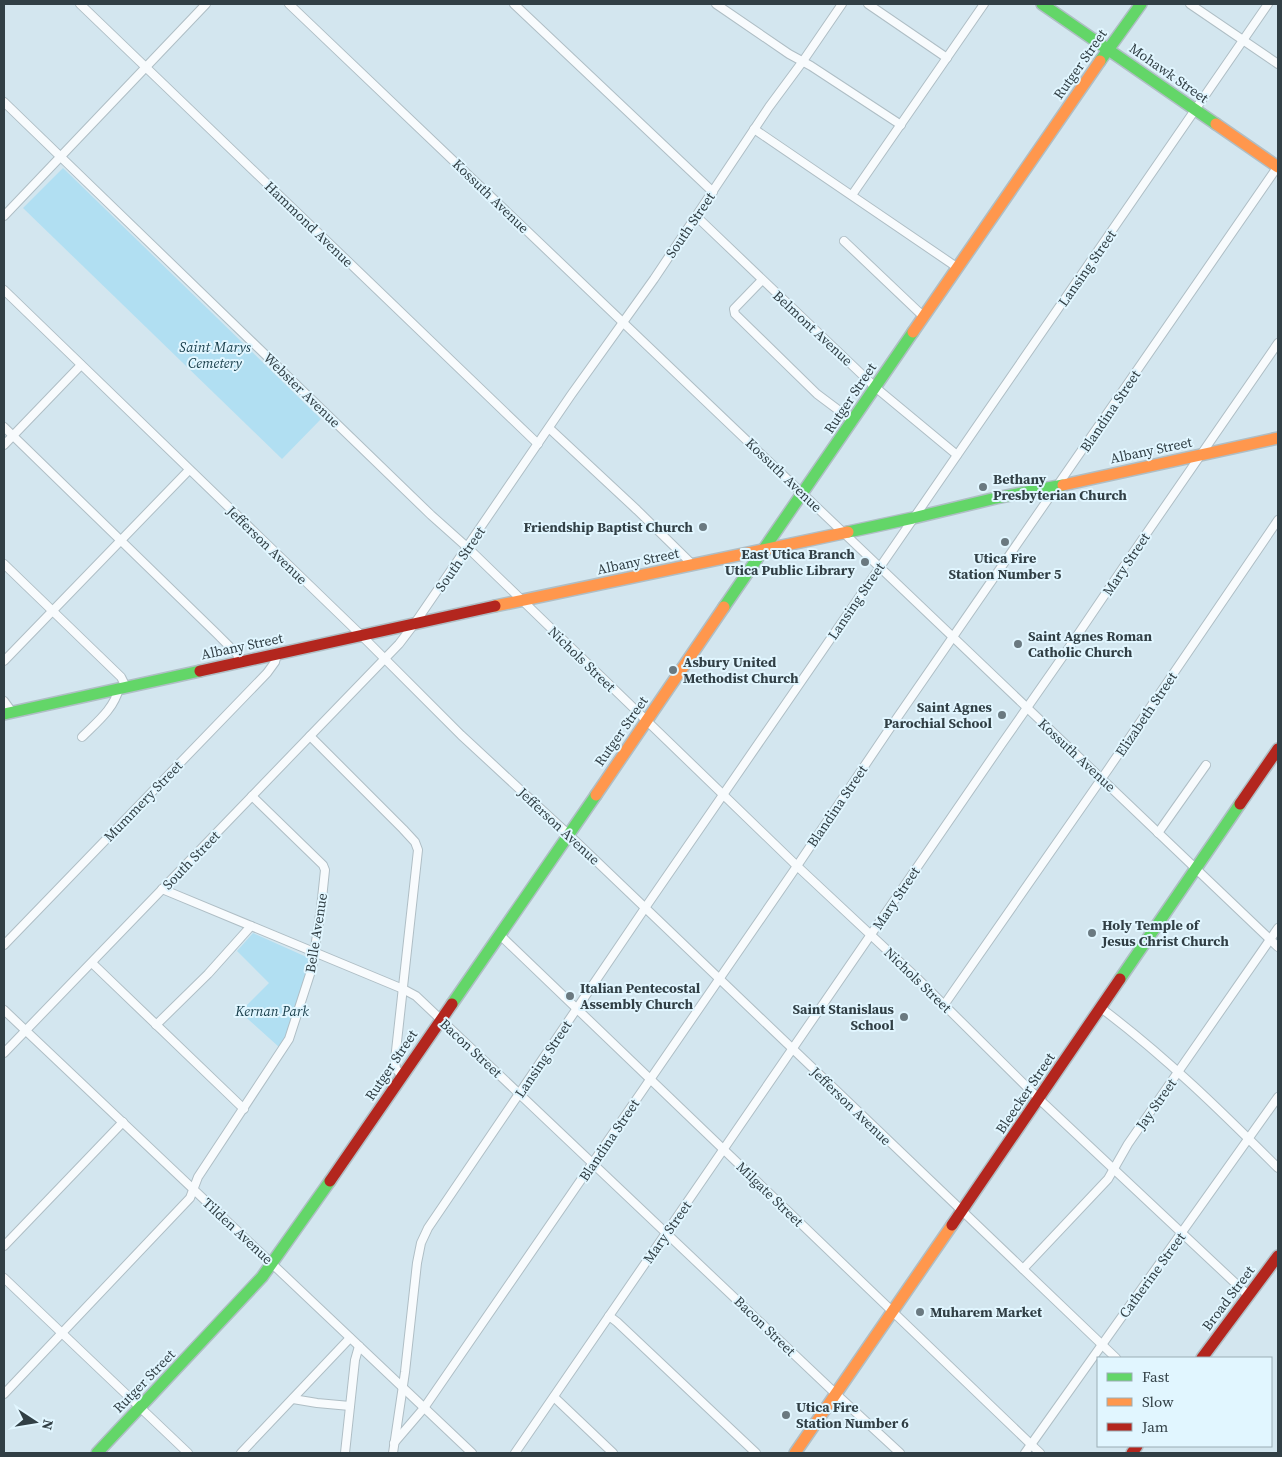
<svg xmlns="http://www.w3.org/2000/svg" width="1282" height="1457" viewBox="0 0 1282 1457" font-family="'Source Serif 4',serif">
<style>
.green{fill:#b1dff2}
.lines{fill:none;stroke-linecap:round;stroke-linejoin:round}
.street-casing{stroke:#afbec5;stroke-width:10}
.fast-casing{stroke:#afbec5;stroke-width:14}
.slow-casing{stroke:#afbec5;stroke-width:14}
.jam-casing{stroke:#afbec5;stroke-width:14}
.street{stroke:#f8fbfd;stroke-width:8}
.fast{stroke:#63d668;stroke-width:11}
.slow{stroke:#ff974d;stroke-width:11}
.jam{stroke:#b3261e;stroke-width:11}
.poi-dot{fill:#6a7980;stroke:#e1f6ff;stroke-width:2}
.labels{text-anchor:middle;stroke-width:4;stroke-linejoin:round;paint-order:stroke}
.street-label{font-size:14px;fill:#313f45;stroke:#e1f6ff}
.park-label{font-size:14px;font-style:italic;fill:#153b48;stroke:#e1f6ff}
.poi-label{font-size:14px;font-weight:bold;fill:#313f45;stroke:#e1f6ff;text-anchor:start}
</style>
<rect width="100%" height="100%" fill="#d3e6ef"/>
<g class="green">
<path d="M 63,168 L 321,419 L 282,459 L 23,208 Z"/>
<path d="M 253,933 L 311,959 L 287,1034 L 279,1047 L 240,1012 L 269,983 L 237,951 Z"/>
</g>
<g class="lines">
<defs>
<g id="street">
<path d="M 80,4 L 538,444"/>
<path d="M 289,4 L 1278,947"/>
<path d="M 514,4 L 713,192"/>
<path d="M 716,4 L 789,54 L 811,66 L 901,125"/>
<path d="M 868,4 L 947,58"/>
<path d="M 1190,4 L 1278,64"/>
<path d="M 4,102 L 431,515 L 468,548 L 797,866 L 919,980 L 1039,1099 L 1249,1296"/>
<path d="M 754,129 L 958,268"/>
<path d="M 852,195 L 984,4"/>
<path d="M 4,216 L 206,4"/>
<path d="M 696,216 L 875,387 L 957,455"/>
<path d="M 844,241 L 924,317"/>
<path d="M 762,280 L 734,309 L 735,314 L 817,394 L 853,421"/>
<path d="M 4,290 L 361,635 L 461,735 L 568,834 L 1116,1358"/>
<path d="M 4,427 L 216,633 L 237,654 L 240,663"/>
<path d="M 549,428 L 637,510 L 692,564"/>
<path d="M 4,445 L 81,365"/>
<path d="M 4,564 L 121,677 L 126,687"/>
<path d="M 4,661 L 189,470"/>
<path d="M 4,701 L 12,712"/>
<path d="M 310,736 L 403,829 L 415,842 L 418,850 L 395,1060 L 396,1069 L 402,1076"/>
<path d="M 82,737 C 97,722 114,709 119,688"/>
<path d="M 1158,833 L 1206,765"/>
<path d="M 162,889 L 403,989 L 416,996 L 836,1394 L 900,1453"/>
<path d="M 500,935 L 1040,1453"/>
<path d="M 4,945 L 267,673 L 275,662 L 277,654"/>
<path d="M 92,963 L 244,1109"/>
<path d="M 944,1005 L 1109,768 L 1278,520"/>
<path d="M 1101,1008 C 1165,1056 1222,1112 1278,1168"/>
<path d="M 4,1010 L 472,1453"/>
<path d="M 156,1025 L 208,974 L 251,926"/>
<path d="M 4,1053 L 310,736 L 399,644 L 415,623 L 571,395 L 654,279 L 769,107 L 803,61 L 842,4"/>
<path d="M 4,1246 L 123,1122"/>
<path d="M 1023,1269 L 1108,1179 L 1128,1144 L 1278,928"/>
<path d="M 4,1278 L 188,1453"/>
<path d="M 609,1316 L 617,1322 L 756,1453"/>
<path d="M 4,1394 L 190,1198 L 198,1177 L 289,1039 L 312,968 L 321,908 L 325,870 L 323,865 L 252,796"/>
<path d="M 554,1397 L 613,1453"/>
<path d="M 293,1399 L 317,1403 L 350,1406"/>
<path d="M 394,1443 L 424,1408 L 797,866 L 888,731 L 1278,166"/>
<path d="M 241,1453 L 350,1338"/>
<path d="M 345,1453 L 355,1360 L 359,1346"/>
<path d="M 393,1453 L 405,1372 L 417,1263 L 421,1243 L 428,1228 L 645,908 L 1268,4"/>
<path d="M 515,1453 L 1001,745 L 1068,649 L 1133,553 L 1278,343"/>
<path d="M 1025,1453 L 1278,1097"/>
</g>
<g id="fast">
<path d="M 1042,4 L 1216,124"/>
<path d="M 1100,61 L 1141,4"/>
<path d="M 848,532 L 913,518 L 996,498 L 1063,485"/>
<path d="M 724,607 L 913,332"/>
<path d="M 4,714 L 200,671"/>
<path d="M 1120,979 L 1240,804"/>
<path d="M 452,1004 L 596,795"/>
<path d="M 97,1453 L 262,1277 L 330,1181"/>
</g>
<g id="slow">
<path d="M 1216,124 L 1278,167"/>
<path d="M 913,332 L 1100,61"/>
<path d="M 1063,485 L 1278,438"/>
<path d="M 495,606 L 848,532"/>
<path d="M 596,795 L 724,607"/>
<path d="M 795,1453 L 952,1225"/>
</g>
<g id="jam">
<path d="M 200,671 L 495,606"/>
<path d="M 1240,804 L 1278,749"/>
<path d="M 330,1181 L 452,1004"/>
<path d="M 952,1225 L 1120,979"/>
<path d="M 1202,1358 L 1278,1256"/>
<path d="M 1132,1453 L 1137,1446"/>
</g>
</defs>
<use href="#street" class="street-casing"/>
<use href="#fast" class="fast-casing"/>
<use href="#slow" class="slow-casing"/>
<use href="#jam" class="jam-casing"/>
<use href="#street" class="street"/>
<use href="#fast" class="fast"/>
<use href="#slow" class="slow"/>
<use href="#jam" class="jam"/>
</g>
<g class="poi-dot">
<circle cx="983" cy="487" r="5"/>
<circle cx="703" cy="527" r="5"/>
<circle cx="1005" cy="542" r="5"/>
<circle cx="865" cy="562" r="5"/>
<circle cx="1018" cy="644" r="5"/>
<circle cx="673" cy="670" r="5"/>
<circle cx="1002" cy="715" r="5"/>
<circle cx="1092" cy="933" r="5"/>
<circle cx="570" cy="996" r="5"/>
<circle cx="904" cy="1017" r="5"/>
<circle cx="920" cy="1312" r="5"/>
<circle cx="786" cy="1415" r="5"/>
</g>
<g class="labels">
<g class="street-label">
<text transform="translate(1080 64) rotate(-55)" y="5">Rutger Street</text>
<text transform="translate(1169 73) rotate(35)" y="5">Mohawk Street</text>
<text transform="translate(491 196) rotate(44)" y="5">Kossuth Avenue</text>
<text transform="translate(309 224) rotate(44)" y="5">Hammond Avenue</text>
<text transform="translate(690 225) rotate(-56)" y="5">South Street</text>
<text transform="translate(1087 268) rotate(-55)" y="5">Lansing Street</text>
<text transform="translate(813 328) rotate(43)" y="5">Belmont Avenue</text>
<text transform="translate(302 390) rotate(44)" y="5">Webster Avenue</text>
<text transform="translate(850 398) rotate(-56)" y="5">Rutger Street</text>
<text transform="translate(1110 411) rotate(-56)" y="5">Blandina Street</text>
<text transform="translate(1151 450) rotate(-12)" y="5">Albany Street</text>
<text transform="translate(784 475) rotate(44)" y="5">Kossuth Avenue</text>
<text transform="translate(267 545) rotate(44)" y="5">Jefferson Avenue</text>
<text transform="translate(460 559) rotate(-55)" y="5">South Street</text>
<text transform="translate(638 561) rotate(-12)" y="5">Albany Street</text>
<text transform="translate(1126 564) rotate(-56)" y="5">Mary Street</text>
<text transform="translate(856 601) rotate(-56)" y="5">Lansing Street</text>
<text transform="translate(242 646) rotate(-12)" y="5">Albany Street</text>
<text transform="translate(582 659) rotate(44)" y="5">Nichols Street</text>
<text transform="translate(1146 714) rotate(-56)" y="5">Elizabeth Street</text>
<text transform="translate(621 731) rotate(-55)" y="5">Rutger Street</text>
<text transform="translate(1077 755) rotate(43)" y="5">Kossuth Avenue</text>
<text transform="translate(143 801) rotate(-46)" y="5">Mummery Street</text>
<text transform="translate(837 806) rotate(-56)" y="5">Blandina Street</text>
<text transform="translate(559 826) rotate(43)" y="5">Jefferson Avenue</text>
<text transform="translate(191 860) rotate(-46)" y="5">South Street</text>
<text transform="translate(896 898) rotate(-56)" y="5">Mary Street</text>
<text transform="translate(316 933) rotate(-81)" y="5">Belle Avenue</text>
<text transform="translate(918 980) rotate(44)" y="5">Nichols Street</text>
<text transform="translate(471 1048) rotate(43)" y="5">Bacon Street</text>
<text transform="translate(543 1059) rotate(-56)" y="5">Lansing Street</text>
<text transform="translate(391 1065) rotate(-56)" y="5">Rutger Street</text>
<text transform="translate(1025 1093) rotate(-56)" y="5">Bleecker Street</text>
<text transform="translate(1156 1104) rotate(-55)" y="5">Jay Street</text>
<text transform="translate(851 1106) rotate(44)" y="5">Jefferson Avenue</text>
<text transform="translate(609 1140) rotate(-56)" y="5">Blandina Street</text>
<text transform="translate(770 1194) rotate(44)" y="5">Milgate Street</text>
<text transform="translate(238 1231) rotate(43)" y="5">Tilden Avenue</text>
<text transform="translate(667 1232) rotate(-55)" y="5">Mary Street</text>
<text transform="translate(1152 1275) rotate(-54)" y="5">Catherine Street</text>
<text transform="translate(1228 1298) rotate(-53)" y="5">Broad Street</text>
<text transform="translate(765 1326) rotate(44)" y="5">Bacon Street</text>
<text transform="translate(144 1381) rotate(-46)" y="5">Rutger Street</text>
</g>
<g class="park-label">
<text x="215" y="352">Saint Marys<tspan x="215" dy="16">Cemetery</tspan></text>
<text x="272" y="1016">Kernan Park</text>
</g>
<g class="poi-label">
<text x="993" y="484">Bethany<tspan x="993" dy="16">Presbyterian Church</tspan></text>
<text x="693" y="532" text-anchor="end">Friendship Baptist Church</text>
<text x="855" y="559" text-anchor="end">East Utica Branch<tspan x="855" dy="16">Utica Public Library</tspan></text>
<text x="1005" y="563" text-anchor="middle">Utica Fire<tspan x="1005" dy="16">Station Number 5</tspan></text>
<text x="1028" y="641">Saint Agnes Roman<tspan x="1028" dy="16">Catholic Church</tspan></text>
<text x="683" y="667">Asbury United<tspan x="683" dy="16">Methodist Church</tspan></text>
<text x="992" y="712" text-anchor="end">Saint Agnes<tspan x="992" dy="16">Parochial School</tspan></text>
<text x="1102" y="930">Holy Temple of<tspan x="1102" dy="16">Jesus Christ Church</tspan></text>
<text x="580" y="993">Italian Pentecostal<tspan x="580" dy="16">Assembly Church</tspan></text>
<text x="894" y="1014" text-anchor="end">Saint Stanislaus<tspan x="894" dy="16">School</tspan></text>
<text x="930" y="1317">Muharem Market</text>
<text x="796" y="1412">Utica Fire<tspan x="796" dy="16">Station Number 6</tspan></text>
</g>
</g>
<rect width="1282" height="1457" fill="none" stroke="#313f45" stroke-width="10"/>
<rect x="1097" y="1357" width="175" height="90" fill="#e1f6ff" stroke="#9badb5"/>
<rect x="1107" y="1373" width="25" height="8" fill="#63d668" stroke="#9badb5"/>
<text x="1142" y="1382" font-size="15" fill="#313f45">Fast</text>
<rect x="1107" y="1398" width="25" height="8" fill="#ff974d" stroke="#9badb5"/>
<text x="1142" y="1407" font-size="15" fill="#313f45">Slow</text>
<rect x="1107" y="1423" width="25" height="8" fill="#b3261e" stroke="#9badb5"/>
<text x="1142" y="1432" font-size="15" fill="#313f45">Jam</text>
<g transform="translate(35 1422) rotate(102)" stroke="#e1f6ff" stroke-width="4" paint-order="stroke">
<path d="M0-4L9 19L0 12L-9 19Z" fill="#313f45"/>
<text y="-8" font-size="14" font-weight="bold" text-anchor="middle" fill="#313f45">N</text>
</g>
</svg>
